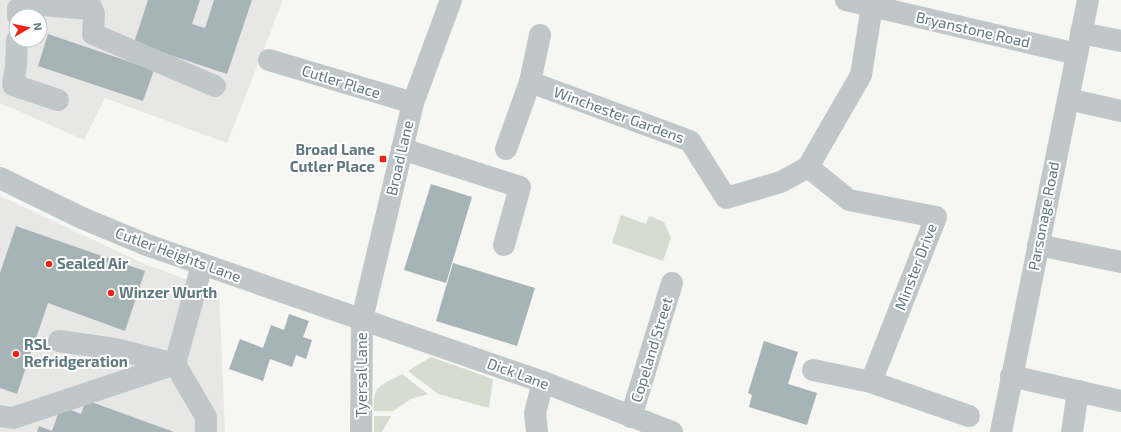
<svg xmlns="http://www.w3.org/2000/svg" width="1121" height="432" viewBox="0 0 1121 432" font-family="'Exo 2',sans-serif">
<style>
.built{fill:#e7e7e6;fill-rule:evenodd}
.green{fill:#d7dcd1}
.building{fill:#a7b4b7}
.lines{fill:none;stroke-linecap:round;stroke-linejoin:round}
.minor{stroke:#c0c7c9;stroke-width:22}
.poi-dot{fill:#f22217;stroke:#fff;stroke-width:1.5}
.labels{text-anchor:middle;stroke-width:4;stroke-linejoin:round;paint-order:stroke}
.street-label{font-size:15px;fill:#5f7880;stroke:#fff}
.poi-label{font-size:15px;font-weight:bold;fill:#5f7880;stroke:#fff;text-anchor:start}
</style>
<rect width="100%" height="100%" fill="#f6f6f2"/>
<g class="built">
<path d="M 0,0 L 283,0 L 227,143 L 105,98 L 84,140 L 0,103 ZM 16,16 L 40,16 L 40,40 L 16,40 Z"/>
<path d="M 0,196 L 147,265 L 219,291 L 225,432 L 0,432 Z"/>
</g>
<g class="green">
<path d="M 621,215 L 646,224 L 649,216 L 664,222 L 671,238 L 663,261 L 612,243 Z"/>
<path d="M 431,357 L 493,379 L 489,408 L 438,394 L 408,371 Z"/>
<path d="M 402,374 L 428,394 L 411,399 L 393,411 L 374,411 C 372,384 381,386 402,374 Z"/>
<path d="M 374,416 L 391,416 L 382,432 L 374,432 Z"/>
</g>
<g class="building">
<path d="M 148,0 L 200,0 L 192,24 L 205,28 L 214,0 L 252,0 L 227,74 L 134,43 Z"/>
<path d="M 48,34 L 154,70 L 143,101 L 38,66 Z"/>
<path d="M 431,184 L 472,197 L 446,283 L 404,270 Z"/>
<path d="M 16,226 L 145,271 L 125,331 L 48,303 L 17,394 L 0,388 L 0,273 Z"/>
<path d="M 453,263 L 535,288 L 517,346 L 436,321 Z"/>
<path d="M 289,314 L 309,321 L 303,337 L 312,340 L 306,359 L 296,355 L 292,367 L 270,359 L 263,381 L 229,369 L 240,339 L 263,348 L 271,325 L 284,330 Z"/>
<path d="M 764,341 L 798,352 L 788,384 L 817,393 L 807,425 L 749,407 L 752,395 L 748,393 Z"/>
<path d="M 86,400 L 174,432 L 37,432 L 39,426 L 52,431 L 61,406 L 81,414 Z"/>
</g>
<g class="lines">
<g class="minor">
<path d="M 88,0 L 94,14 L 93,34 L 215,86"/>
<path d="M 846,0 L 1077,54"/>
<path d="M 18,16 L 18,9 L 28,4 L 91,9"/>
<path d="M 1081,33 L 1121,41"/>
<path d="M 17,40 L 16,66 L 13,85 L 58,100"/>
<path d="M 269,60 L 413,103"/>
<path d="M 530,82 L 690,141 L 726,198 L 781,182 L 808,167 L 861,75 L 872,6"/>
<path d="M 1068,99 L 1121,111"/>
<path d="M 402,149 L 520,187 L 504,245"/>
<path d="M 506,149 L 530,82 L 540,35"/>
<path d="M 808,167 L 849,200 L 936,217 L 871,382"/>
<path d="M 0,178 L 82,218 L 147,245 L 543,382 L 672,432"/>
<path d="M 1038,245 L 1121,262"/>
<path d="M 202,265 L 175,364 L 206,417 L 206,432"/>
<path d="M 59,341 L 115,349 L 175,364"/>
<path d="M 813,370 L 871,382 L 969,416"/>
<path d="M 1011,376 L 1121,401"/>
<path d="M 0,416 L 13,418 L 175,364"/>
<path d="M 631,417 L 672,283"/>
<path d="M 361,432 L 362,319 L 413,103 L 451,0"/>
<path d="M 537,432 L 535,413 L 543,382"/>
<path d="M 1001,432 L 1088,0"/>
<path d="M 1072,432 L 1078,391"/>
</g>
</g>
<g class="poi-dot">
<rect x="379" y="155" width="8" height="8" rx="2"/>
<circle cx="49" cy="264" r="4"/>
<circle cx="111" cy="293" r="4"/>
<circle cx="16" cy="354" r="4"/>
</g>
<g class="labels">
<g class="street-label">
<text transform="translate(973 30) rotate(13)" y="5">Bryanstone Road</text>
<text transform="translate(341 82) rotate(17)" y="5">Cutler Place</text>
<text transform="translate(619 115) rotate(20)" y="5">Winchester Gardens</text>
<text transform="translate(400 158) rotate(-77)" y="5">Broad Lane</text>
<text transform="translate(1044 216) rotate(-79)" y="5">Parsonage Road</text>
<text transform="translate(178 255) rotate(20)" y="5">Cutler Heights Lane</text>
<text transform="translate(916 267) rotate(-69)" y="5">Minster Drive</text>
<text transform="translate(652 350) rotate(-73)" y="5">Copeland Street</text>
<text transform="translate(518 374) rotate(20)" y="5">Dick Lane</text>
<text transform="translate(362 375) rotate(-90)" y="5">Tyersal Lane</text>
</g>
<g class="poi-label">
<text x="375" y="155" text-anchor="end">Broad Lane<tspan x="375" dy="17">Cutler Place</tspan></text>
<text x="57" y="269">Sealed Air</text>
<text x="119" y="298">Winzer Wurth</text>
<text x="24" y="350">RSL<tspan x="24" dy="17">Refridgeration</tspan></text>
</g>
</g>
<g transform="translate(28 28) rotate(81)"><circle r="19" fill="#ffffff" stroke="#bfc9cc"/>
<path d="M0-3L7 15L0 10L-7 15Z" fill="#f22217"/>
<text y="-6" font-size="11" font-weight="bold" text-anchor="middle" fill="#5f7880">N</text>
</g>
</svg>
